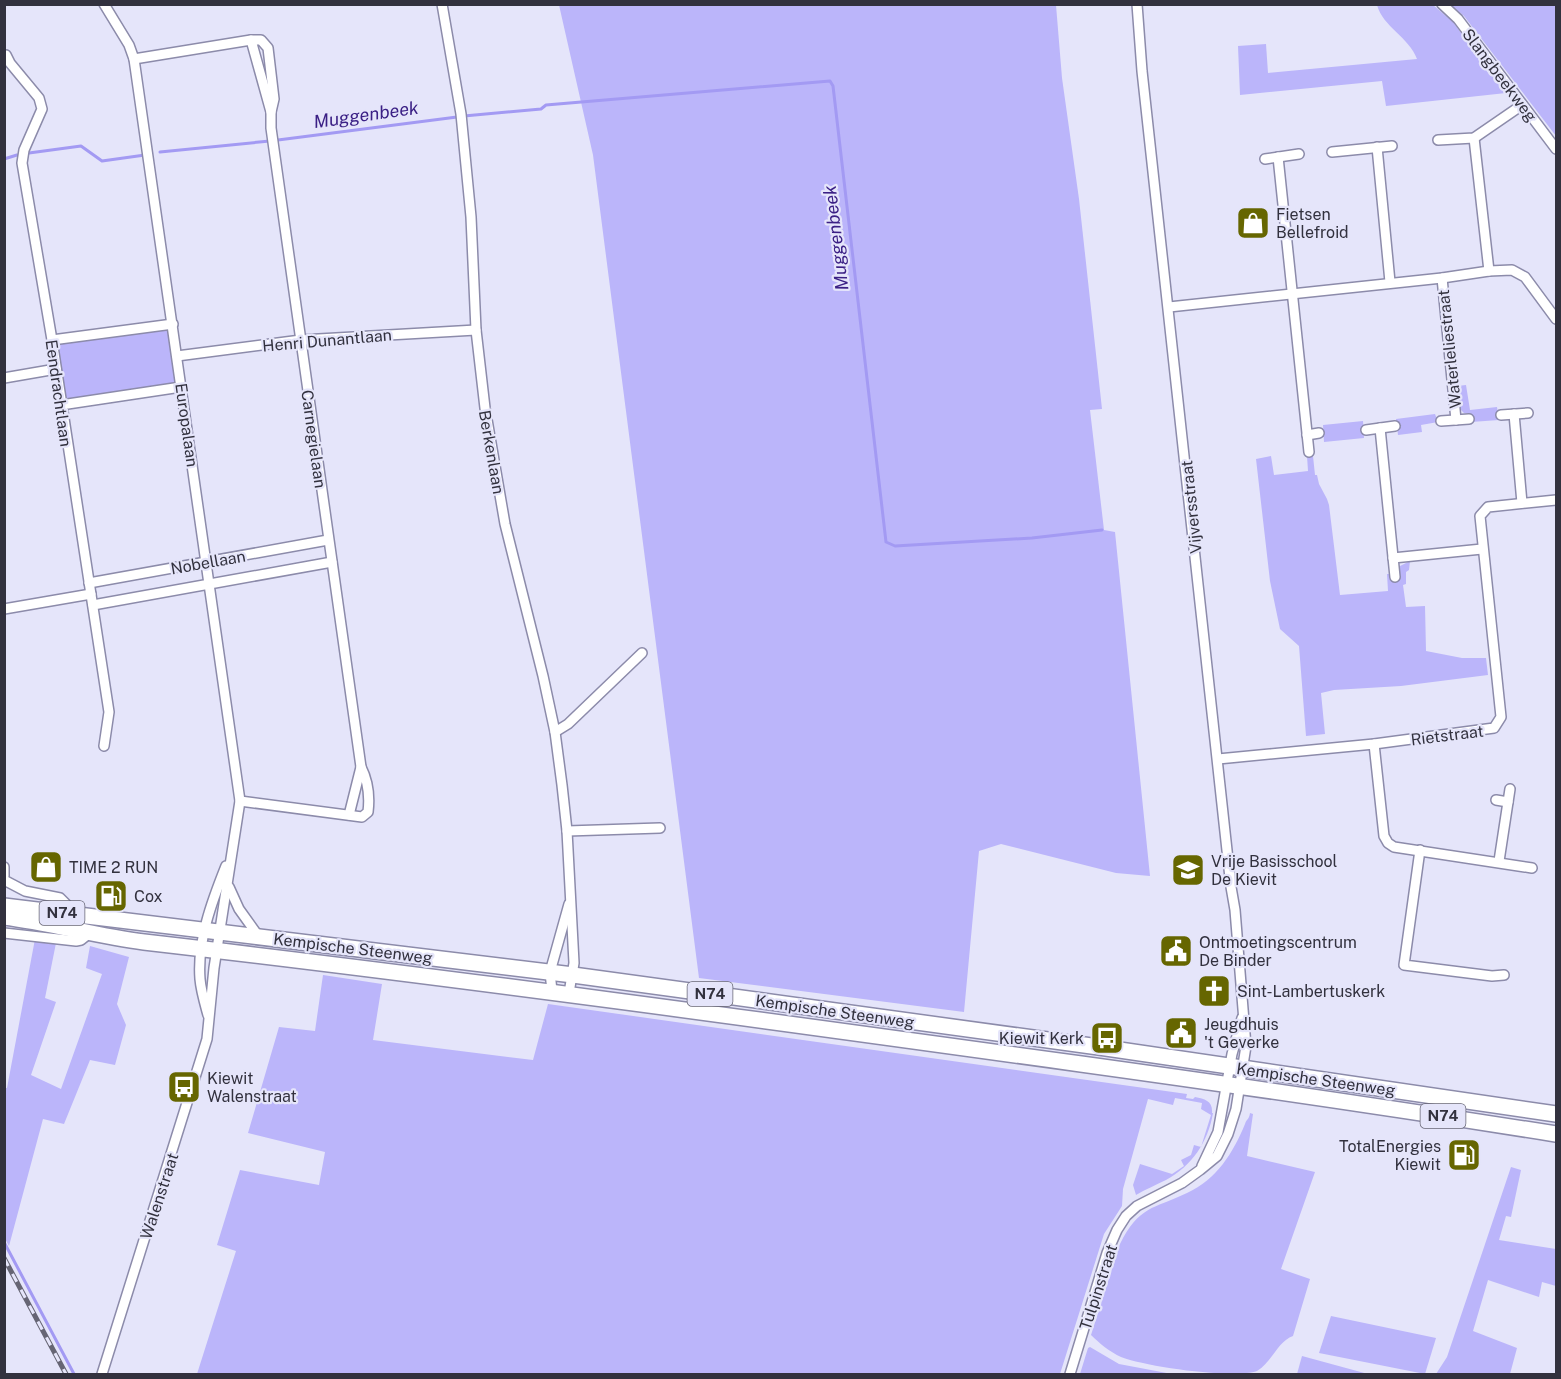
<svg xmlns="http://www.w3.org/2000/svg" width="1561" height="1379" viewBox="0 0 1561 1379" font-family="'Public Sans',sans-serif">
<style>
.green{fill:#bbb5fa}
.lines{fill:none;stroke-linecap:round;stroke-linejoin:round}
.stream{stroke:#a39af3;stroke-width:3}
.minor-casing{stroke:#8c8baa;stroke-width:12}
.primary-casing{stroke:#8c8baa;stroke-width:18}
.minor{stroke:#fff;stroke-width:9}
.primary{stroke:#fff;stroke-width:15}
.rail-casing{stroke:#666574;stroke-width:5}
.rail{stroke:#e5e5fa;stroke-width:3;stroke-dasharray:9;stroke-linecap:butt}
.labels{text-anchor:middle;stroke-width:4.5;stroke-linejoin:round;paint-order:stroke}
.shield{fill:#e5e5fa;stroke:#686776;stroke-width:1.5}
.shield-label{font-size:15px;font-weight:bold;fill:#32313e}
.street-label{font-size:16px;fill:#32313e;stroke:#e5e5fa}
.poi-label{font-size:16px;fill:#32313e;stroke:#e5e5fa;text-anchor:start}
.water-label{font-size:18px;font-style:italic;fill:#3b2085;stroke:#e5e5fa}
</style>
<rect width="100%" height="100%" fill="#e5e5fa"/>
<g class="green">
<path d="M 559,5 L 1056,5 L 1062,78 L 1079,199 L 1102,409 L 1090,410 L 1104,530 L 1115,532 L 1150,876 L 1116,873 L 1001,844 L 979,851 L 964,1012 L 699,978 L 593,155 Z"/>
<path d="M 1377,5 L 1433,5 L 1453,22 L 1506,93 L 1386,106 L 1382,81 L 1240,95 L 1238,46 L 1266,44 L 1268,73 L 1417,59 C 1409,37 1383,27 1377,5 Z"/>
<path d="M 1451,5 L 1556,5 L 1556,136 L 1464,16 Z"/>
<path d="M 169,329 L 176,383 L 64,400 L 56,344 Z"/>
<path d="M 1466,385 L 1470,410 L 1497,407 L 1499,420 L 1471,422 L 1470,414 L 1464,413 L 1460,409 L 1457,386 Z"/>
<path d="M 1435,414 L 1438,422 L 1421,425 L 1422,432 L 1398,435 L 1396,419 Z"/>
<path d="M 1363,421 L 1364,438 L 1324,442 L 1323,425 Z"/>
<path d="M 1271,456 L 1274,475 L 1308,471 L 1307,456 L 1313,456 L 1315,475 L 1317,475 L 1319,484 L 1327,499 L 1329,505 L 1340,595 L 1388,591 L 1387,574 L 1390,574 L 1391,581 L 1399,581 L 1400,566 L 1410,561 L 1409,570 L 1406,572 L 1406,584 L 1403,585 L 1406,607 L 1425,606 L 1426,651 L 1462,658 L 1486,658 L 1488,675 L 1401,686 L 1334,690 L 1321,693 L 1325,734 L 1306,736 L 1299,646 L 1280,629 L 1270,581 L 1256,459 Z"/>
<path d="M 35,939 L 56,943 L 45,998 L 56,1002 L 31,1075 L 61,1089 L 102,974 L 86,968 L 90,946 L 129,957 L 117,1004 L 126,1025 L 115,1065 L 90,1060 L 64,1124 L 43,1119 L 9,1246 L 4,1237 L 4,1088 L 7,1088 Z"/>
<path d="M 323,975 L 382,984 L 373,1040 L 533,1060 L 548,1004 L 1187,1094 L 1186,1098 L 1193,1099 L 1195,1097 C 1205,1099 1213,1101 1212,1113 L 1213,1113 C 1208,1142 1192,1166 1166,1180 C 1156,1185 1146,1189 1136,1195 L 1133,1185 L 1140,1164 L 1172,1174 L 1184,1166 L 1181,1160 L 1191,1155 L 1194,1145 L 1201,1147 L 1211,1115 L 1201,1109 L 1202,1103 L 1175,1098 L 1173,1105 L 1148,1099 L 1123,1189 L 1122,1206 L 1104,1234 L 1060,1374 L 197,1374 L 236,1251 L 217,1245 L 240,1170 L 319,1185 L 325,1152 L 248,1133 L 279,1027 L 315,1031 Z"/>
<path d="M 1250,1113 L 1253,1114 L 1247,1156 L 1315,1172 L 1281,1269 L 1310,1279 L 1293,1336 C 1278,1341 1272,1362 1257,1371 C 1233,1379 1147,1367 1121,1357 C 1110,1352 1099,1343 1091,1335 L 1120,1244 C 1139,1206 1153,1209 1187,1193 C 1217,1179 1233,1153 1245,1124 C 1247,1118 1249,1120 1250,1113 Z"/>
<path d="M 1511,1167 L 1521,1170 L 1511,1217 L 1506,1216 L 1499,1240 L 1556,1249 L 1556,1286 L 1542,1282 L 1539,1297 L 1488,1280 L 1473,1331 L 1517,1348 L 1510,1374 L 1436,1374 L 1447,1357 Z"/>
<path d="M 1331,1316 L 1436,1338 L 1425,1374 L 1319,1353 Z"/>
<path d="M 1090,1347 L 1119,1364 L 1172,1374 L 1080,1374 L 1088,1348 Z"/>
<path d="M 1302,1356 L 1368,1374 L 1297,1374 Z"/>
</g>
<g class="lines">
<g class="stream">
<path d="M 464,116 L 541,109 L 546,105 L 830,81 L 833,86 L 886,542 L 895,546 L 1032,538 L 1102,530"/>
<path d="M 278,140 L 457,117"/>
<path d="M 160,152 L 270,141"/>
<path d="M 29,153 L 81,146 L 102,161 L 145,155"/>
<path d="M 4,159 L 17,155"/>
<path d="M 4,1242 L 74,1374"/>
</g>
<defs>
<g id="minor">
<path d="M 442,4 L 461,114 L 471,217 L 476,330 L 485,408 L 505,524 L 543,676 L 555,732 L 562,785 L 567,831 L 574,963 L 569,993"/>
<path d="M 1442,4 L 1458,19 L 1556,149"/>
<path d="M 251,40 L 271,112"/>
<path d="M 6,55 L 10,63 L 39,98 L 42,109 L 24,150 L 22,163 L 52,340 L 109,712 L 104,746"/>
<path d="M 134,59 L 251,40 L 261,40 L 268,48 L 274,99 L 271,112 L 271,128 L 361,767 C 368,781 370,796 368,812 L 362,817 L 240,801"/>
<path d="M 1474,138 L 1489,271"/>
<path d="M 1438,140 L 1474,138 L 1522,105"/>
<path d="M 1377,147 L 1390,282"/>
<path d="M 1332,152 L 1392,146"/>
<path d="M 1278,157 L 1309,452"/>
<path d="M 1265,159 L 1299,154"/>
<path d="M 1442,278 L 1456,420"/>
<path d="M 1169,307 L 1442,278 L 1489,271 L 1512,270 L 1525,277 L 1556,319"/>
<path d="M 52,340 L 173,324"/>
<path d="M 177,356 L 301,340 L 476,330"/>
<path d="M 4,378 L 56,369"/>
<path d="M 61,405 L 181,387"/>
<path d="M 1514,414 L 1522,503"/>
<path d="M 1501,415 L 1528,413"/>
<path d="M 1441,421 L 1469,419"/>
<path d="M 1380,428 L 1395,577"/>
<path d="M 1366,430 L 1395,426"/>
<path d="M 1307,435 L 1319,433"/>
<path d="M 1393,558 L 1482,549"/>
<path d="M 89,583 L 328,540"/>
<path d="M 93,605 L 332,562"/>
<path d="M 4,609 L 91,594"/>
<path d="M 555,732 L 568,724 L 642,653"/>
<path d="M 1374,744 L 1384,836 L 1388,843 L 1394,847 L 1532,868"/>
<path d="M 1218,759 L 1374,744 L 1494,728 L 1501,717 L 1480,516 L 1488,507 L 1556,500"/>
<path d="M 1496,800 L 1508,802"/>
<path d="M 349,815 L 361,767"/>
<path d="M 567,831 L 660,828"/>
<path d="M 1420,850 L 1404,965 L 1492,976 L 1504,975"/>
<path d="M 1499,861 L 1510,789"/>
<path d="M 4,867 L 4,876"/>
<path d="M 4,880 L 25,891 L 60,898 L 75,913"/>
<path d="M 229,887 L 239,909 L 259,937"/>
<path d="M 4,933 L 76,941 L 81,940 L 91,932"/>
<path d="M 552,991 L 550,972 L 569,904"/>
<path d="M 208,1015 C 205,1004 201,991 200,979 C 197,941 212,901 226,866"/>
<path d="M 1202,1166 L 1218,1132 L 1232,1054 L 1242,1018"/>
<path d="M 102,1374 L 207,1039 L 214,968 L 240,801 L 134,59 L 129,45 L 104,4"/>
<path d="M 1070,1374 L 1107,1253 L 1117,1230 L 1126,1216 L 1137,1206 L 1182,1183 L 1200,1170 L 1217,1156 L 1228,1134 L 1236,1109 L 1246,1046 L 1235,910 L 1231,887 L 1142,71 L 1137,4"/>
</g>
<g id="primary">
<path d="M 4,906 L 573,975 L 1106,1048 L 1556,1114"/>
<path d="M 4,917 C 51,923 97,936 144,942 C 457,978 769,1021 1081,1064 C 1240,1086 1398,1109 1556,1134"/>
</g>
</defs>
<use href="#minor" class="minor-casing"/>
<use href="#primary" class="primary-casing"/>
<use href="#minor" class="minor"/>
<use href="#primary" class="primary"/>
<defs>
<path id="rail" d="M 4,1258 L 66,1374"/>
</defs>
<use href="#rail" class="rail-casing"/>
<use href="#rail" class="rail"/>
</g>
<defs>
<symbol id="shop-square" viewBox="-11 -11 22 22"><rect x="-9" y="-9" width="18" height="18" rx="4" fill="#660" stroke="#e5e5fa"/><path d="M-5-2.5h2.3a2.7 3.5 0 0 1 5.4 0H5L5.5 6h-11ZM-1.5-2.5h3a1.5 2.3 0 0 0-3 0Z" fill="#fff"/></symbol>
<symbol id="school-square" viewBox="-11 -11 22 22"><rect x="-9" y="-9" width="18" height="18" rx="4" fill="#660" stroke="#e5e5fa"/><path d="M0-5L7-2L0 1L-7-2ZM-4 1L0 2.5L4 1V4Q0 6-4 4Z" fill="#fff"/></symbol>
<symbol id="fuel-square" viewBox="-11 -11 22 22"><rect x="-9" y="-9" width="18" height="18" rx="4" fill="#660" stroke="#e5e5fa"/><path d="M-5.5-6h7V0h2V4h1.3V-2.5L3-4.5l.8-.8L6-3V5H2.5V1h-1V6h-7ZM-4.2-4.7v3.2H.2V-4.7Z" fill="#fff"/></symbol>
<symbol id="civic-square" viewBox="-11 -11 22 22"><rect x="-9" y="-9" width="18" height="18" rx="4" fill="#660" stroke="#e5e5fa"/><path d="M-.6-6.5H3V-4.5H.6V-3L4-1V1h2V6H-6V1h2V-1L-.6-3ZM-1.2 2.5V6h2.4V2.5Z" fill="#fff"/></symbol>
<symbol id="church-square" viewBox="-11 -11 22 22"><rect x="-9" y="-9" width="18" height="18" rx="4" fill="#660" stroke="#e5e5fa"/><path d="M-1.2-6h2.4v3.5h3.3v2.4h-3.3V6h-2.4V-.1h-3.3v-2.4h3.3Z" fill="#fff"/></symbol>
<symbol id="bus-square" viewBox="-11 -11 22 22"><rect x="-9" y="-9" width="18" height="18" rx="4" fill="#660" stroke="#e5e5fa"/><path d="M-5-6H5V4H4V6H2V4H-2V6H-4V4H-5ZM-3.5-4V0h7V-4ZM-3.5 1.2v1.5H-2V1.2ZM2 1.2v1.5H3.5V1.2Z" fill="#fff"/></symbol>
</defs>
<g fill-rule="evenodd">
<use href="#shop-square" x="1234" y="204" width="38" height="38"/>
<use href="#shop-square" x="27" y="848" width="38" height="38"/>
<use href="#school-square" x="1169" y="851" width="38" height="38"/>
<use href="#fuel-square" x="92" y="877" width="38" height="38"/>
<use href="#civic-square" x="1157" y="932" width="38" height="38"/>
<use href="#church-square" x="1195" y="972" width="38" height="38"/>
<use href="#civic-square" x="1162" y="1014" width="38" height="38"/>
<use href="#bus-square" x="1088" y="1019" width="38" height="38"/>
<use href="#bus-square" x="165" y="1068" width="38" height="38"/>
<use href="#fuel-square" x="1445" y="1136" width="38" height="38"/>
</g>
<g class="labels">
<g class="shield">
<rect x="39.5" y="901" width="45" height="24" rx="4.5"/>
<rect x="687.5" y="982" width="45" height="24" rx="4.5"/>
<rect x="1420.5" y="1104" width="45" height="24" rx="4.5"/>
</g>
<g class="shield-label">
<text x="62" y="918">N74</text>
<text x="710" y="999">N74</text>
<text x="1443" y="1121">N74</text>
</g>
<g class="street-label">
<text transform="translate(1500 75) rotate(53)" y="6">Slangbeekweg</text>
<text transform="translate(327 340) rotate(-5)" y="6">Henri Dunantlaan</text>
<text transform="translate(1449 349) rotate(-96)" y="6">Waterleliestraat</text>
<text transform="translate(59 393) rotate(82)" y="6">Eendrachtlaan</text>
<text transform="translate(187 425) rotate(82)" y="6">Europalaan</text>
<text transform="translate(314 439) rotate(82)" y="6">Carnegielaan</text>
<text transform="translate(492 452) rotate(80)" y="6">Berkenlaan</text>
<text transform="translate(1191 507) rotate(-96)" y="6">Vijversstraat</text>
<text transform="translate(208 562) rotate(-10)" y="6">Nobellaan</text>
<text transform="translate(1447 735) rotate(-7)" y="6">Rietstraat</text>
<text transform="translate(353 948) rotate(7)" y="6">Kempische Steenweg</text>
<text transform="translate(835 1011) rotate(8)" y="6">Kempische Steenweg</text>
<text transform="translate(1316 1079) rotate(8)" y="6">Kempische Steenweg</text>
<text transform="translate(159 1196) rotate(-72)" y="6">Walenstraat</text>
<text transform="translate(1098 1287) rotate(-72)" y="6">Tulpinstraat</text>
</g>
<g class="poi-label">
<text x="1276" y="220">Fietsen<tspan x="1276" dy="18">Bellefroid</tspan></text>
<text x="1211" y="867">Vrije Basisschool<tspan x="1211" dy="18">De Kievit</tspan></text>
<text x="69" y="873">TIME 2 RUN</text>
<text x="134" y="902">Cox</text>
<text x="1199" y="948">Ontmoetingscentrum<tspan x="1199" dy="18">De Binder</tspan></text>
<text x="1237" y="997">Sint-Lambertuskerk</text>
<text x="1204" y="1030">Jeugdhuis<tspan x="1204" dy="18">'t Geverke</tspan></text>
<text x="1084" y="1044" text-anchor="end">Kiewit Kerk</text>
<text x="207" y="1084">Kiewit<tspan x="207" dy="18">Walenstraat</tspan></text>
<text x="1441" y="1152" text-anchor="end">TotalEnergies<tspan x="1441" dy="18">Kiewit</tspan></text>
</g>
<g class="water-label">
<text transform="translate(366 115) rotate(-8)" y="6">Muggenbeek</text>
<text transform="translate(836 238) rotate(-97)" y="6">Muggenbeek</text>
</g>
</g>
<rect width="1561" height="1379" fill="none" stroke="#32313e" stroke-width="12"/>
</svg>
